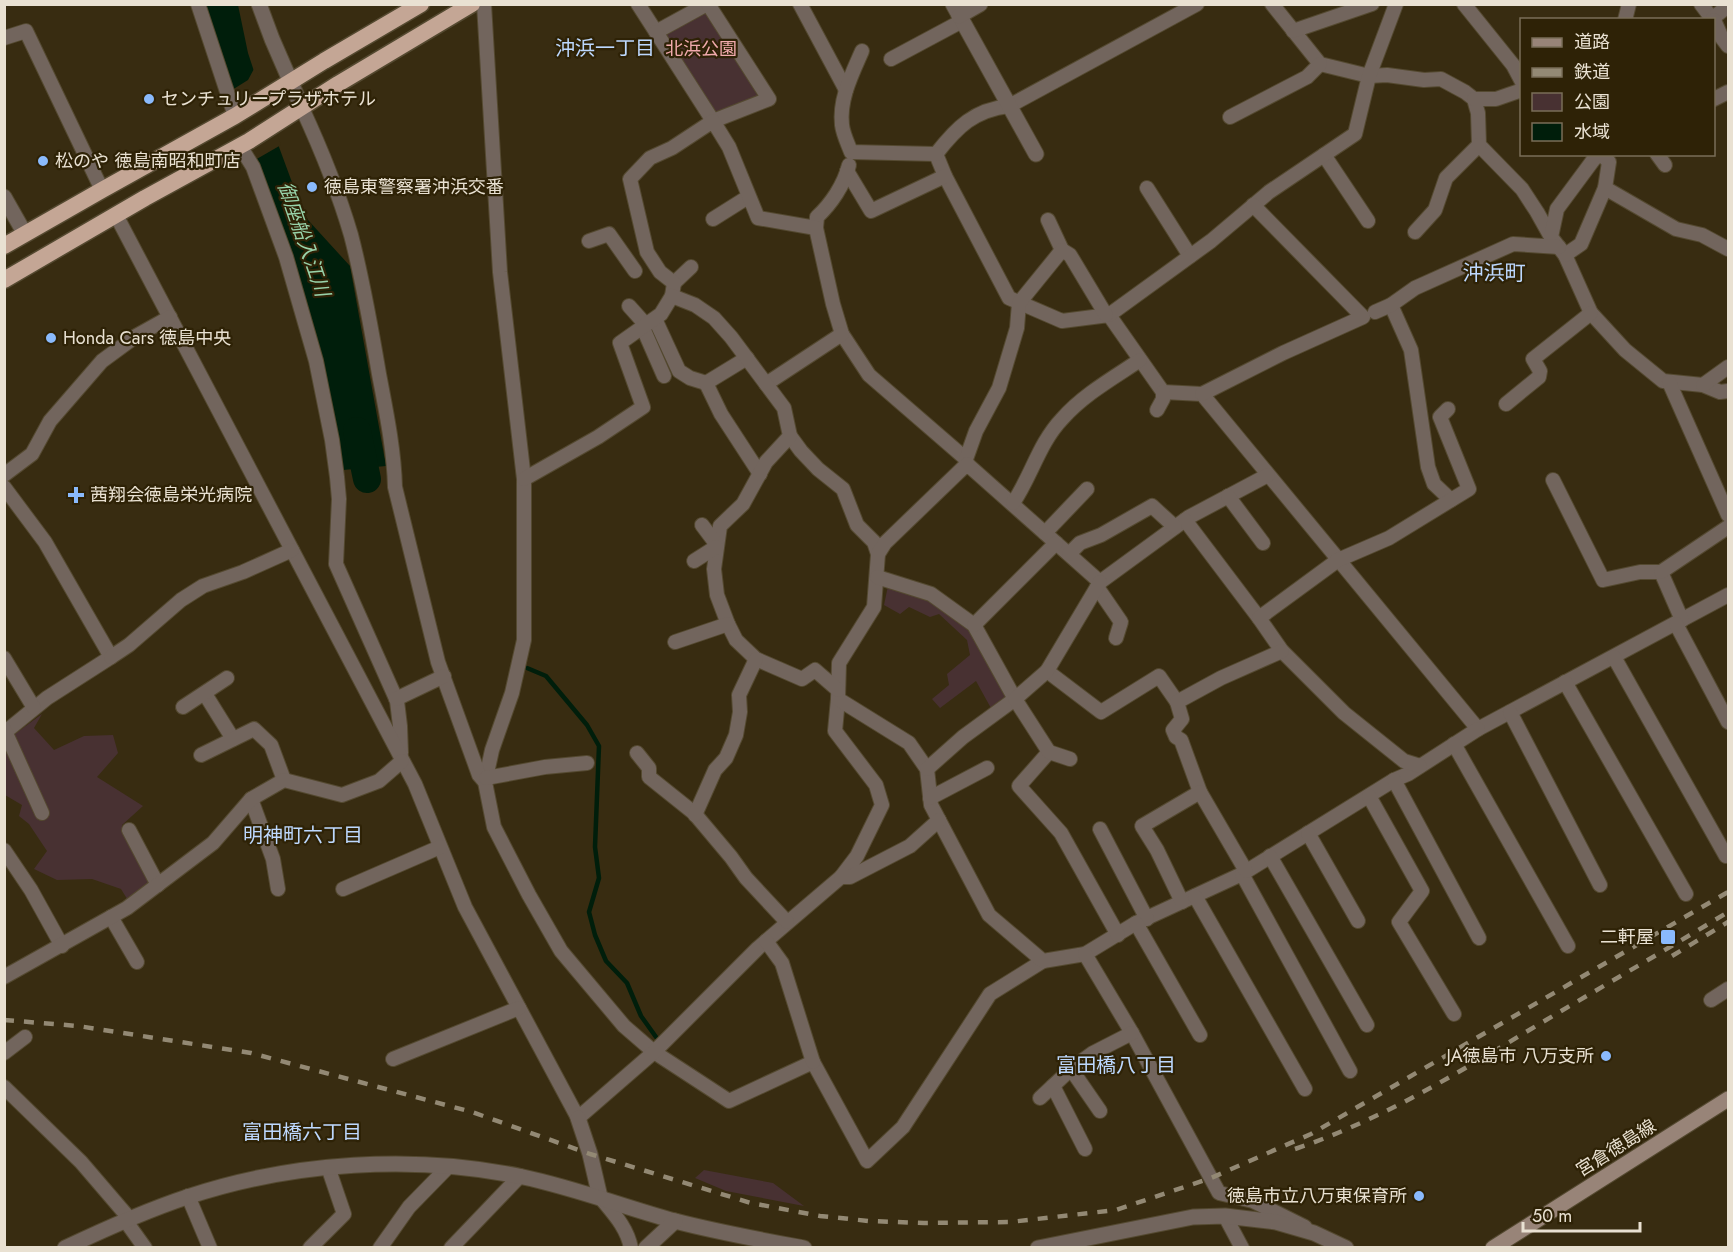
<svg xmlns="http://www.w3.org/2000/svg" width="1733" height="1252" viewBox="0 0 1733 1252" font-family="Jost,'Noto Sans JP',sans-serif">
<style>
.green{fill:#483132}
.water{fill:#001e0b}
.pier{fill:#382c11}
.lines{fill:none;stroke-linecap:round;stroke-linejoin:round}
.stream{stroke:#001e0b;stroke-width:4.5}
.river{stroke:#001e0b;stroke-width:28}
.minor-casing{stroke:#544930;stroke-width:16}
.tertiary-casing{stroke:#544930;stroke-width:17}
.secondary-casing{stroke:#544930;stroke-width:17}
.trunk-casing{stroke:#544930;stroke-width:19}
.minor{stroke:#72655d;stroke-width:14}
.tertiary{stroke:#72655d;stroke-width:15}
.secondary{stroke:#988478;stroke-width:15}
.trunk{stroke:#c4a695;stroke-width:16}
.rail{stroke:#938974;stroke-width:4.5;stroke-dasharray:10 10;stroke-linecap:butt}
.poi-dot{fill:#8abafc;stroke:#2e2206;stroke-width:2}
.labels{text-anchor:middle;stroke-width:4.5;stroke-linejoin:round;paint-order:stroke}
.park-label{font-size:18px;fill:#f1aaad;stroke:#2e2206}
.poi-label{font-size:18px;fill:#e9e1d2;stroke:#2e2206;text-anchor:start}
.street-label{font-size:18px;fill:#e9e1d2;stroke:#2e2206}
.neighbourhood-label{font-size:20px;fill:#bdd8fe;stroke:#2e2206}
.water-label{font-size:20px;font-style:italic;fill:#98d3aa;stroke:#2e2206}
.quarter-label{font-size:21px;fill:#bdd8fe;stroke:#2e2206}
</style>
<rect width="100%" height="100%" fill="#382c11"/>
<g class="green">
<path d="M 705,11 L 759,97 L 715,114 L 664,35 Z"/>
<path d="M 888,586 C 912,592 955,608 970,629 C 984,648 997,677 1008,699 L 992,710 L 976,681 L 940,708 L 932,699 L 949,685 L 947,674 L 970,655 L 967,640 L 939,614 L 930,617 L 909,607 L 900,614 L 884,605 Z"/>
<path d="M 42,714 L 34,728 L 54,750 L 84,736 L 113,735 L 118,753 L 97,777 L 143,806 L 122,825 L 151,882 L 129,902 L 121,889 L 92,879 L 57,880 L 34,869 L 47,851 L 29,824 L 19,816 L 22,805 L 5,795 L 4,742 Z"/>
<path d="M 704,1170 L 773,1183 L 804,1206 L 726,1191 L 695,1178 Z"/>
</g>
<path class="water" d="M 204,5 L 238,5 L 248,53 L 279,147 L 300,204 L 308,220 L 350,266 L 386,466 L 343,470 L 291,260 Z"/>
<path class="pier" d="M 255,67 L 281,145 L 255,160 L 232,90 L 248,80 Z"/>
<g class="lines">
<path class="stream" d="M 527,668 L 546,676 L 587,725 L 599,746 L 595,847 L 599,878 L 589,912 L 595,935 L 606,961 L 627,983 L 641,1016 L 656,1037"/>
<path class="river" d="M 357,431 L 367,479"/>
<defs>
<g id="minor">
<path d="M 198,4 L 235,116"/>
<path d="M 484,4 L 500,272 L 524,479 L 524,640 L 512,693 L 492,750 L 485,782"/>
<path d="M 638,4 L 656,32 L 707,4"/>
<path d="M 800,4 L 846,90"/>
<path d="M 1197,4 L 1009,106 C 974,110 957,127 936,154 L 945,176 L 1009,298 L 1062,321 L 1109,315 L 1163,392 L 1202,394 L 1478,729 L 1728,595"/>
<path d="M 1272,4 L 1320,64 L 1369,76 L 1387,75 L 1424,80 L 1441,79 L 1465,92 L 1474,99 L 1478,113 L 1479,145 L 1522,189 L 1537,212 L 1551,237"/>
<path d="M 1464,4 L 1513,65 L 1522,82"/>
<path d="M 1701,4 L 1713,20"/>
<path d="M 1713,18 L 1728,6"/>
<path d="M 1625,20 L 1629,4"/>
<path d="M 1714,20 L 1722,38 L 1728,46"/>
<path d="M 1293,31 L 1372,4"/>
<path d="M 656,32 L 713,121 L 769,99 L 708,4"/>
<path d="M 4,38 L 26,31 L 102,190"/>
<path d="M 862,51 C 852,74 839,99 842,125 C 843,134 848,144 851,152 L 936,154"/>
<path d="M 891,59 L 962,21"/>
<path d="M 1474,99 L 1496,99 L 1522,90"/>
<path d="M 1714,99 L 1728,92"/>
<path d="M 302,108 C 320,147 339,194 351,235 C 363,281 371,327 379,374 C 386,411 394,449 395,487 L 438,662 L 479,775 L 485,782 L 494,827 L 529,895 L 561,951 L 624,1026 L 654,1052 L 729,1101 L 813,1062 L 867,1161 L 903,1127 L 990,994 L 1043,961"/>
<path d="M 1230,117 L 1307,77 L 1320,64"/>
<path d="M 240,146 L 253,167 L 286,257 L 316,361 L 332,440 L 337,477 L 339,499 L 336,564 L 397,701 L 400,726 L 401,753"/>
<path d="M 1600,154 L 1594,159 L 1557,209 L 1551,237 L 1565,255 L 1591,313 L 1625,350 L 1663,381 L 1703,385 L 1720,392 L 1728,391"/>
<path d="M 1657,154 L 1665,165"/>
<path d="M 1324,155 L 1368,221"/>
<path d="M 847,171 L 871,211 L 945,176"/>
<path d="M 1147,188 L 1190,256"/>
<path d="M 1605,188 L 1676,229 L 1702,235 L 1728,249"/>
<path d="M 116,215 L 415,784 L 465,907 L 578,1118 L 654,1052 L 758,948 L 841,877 L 857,856 L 882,805 L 876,785 L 835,731 L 838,699"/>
<path d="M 713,219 L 748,197"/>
<path d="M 1048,220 L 1062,250"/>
<path d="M 816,228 L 817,217 C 831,204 844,185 849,165"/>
<path d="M 1415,232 L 1435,210 L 1446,178 L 1479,145"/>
<path d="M 589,241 L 609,234 L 635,271"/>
<path d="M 1565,255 L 1581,244 L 1605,188 L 1609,162 L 1601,154"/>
<path d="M 674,283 L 691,267"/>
<path d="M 672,296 L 674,283 L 660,272 L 647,252 L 630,179 L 650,158 L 672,148 L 713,121 L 729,147 L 758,218 L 816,228 L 833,304 L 842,334 L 869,375 L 966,459"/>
<path d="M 1391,305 L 1411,350 L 1428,467 L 1434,484 L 1451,500"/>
<path d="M 629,306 L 646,325"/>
<path d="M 1375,312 L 1391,305 L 1415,288 L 1513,244 L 1559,247"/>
<path d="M 1109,315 L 1211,241 L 1269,192 L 1355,134 L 1369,76 L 1396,4"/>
<path d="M 655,319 L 679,371 L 690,378 L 706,383"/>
<path d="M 643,328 L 664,376"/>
<path d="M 747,358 L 706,383 L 721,414 L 760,474"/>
<path d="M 1669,382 L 1728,515"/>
<path d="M 766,384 L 842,334"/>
<path d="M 1703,385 L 1728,367"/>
<path d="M 1202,394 L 1283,353 L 1363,317 L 1253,205"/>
<path d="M 1506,404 L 1539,377 L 1540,371 L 1533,359 L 1591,313"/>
<path d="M 1157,410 L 1163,399 L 1163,392"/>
<path d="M 790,436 L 801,451 L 818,469 L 843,489 L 857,525 L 874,542 L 878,554"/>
<path d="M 967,464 L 966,459 L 976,431 L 999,388 L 1017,328 L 1019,303 L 1062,250 L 1070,255 L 1106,315"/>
<path d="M 4,475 L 32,454 L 50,421 L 102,361 L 136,336 L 170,317"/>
<path d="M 1268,475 L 1189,517 L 1100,582 L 967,464 L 885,543 L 878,554 L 874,607 L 839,663 L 838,699 L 909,743 L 927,769 L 931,805 L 989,915 L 1043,961 L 1085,954 L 1136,923 L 1242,874 L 1394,780 L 1408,774 L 1478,729"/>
<path d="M 524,479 L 598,437 L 643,407 L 620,343 L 661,314 L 672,296 L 695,305 L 714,318 L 731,337 L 784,408 L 790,436 L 766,462 L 743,504 L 720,526 L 714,569 L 717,595 L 728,624 L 736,640 L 756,659 L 802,679 L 815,670 L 838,690"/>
<path d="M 1553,480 L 1603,580 L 1640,572 L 1661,572 L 1682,620"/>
<path d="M 4,487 L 45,542 L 111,657 L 47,698 L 4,733"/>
<path d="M 1228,496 L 1263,543"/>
<path d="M 1013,503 C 1031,477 1039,443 1062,419 C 1083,395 1113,378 1140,360"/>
<path d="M 1185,520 L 1259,618"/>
<path d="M 702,525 L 717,545"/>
<path d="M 1045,533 L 1087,489"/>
<path d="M 1069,554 L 1080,543 L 1101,535 L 1152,506 L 1175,527"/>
<path d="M 694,561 L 716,547"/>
<path d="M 1661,572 L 1728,527"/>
<path d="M 877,577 L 931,594 L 974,625 L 1015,699 L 963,737 L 927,769"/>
<path d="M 1097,587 L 1121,622 L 1116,638"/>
<path d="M 1676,624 L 1728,722"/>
<path d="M 974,625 L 1056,543"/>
<path d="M 675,642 L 728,624"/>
<path d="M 111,657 L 129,645 L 181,600 L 203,586 L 243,572 L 292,550"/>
<path d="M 1614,657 L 1726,856"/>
<path d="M 4,658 L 34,708"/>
<path d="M 1047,671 L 1101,712 L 1159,676 L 1177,702"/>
<path d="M 1565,682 L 1686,894"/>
<path d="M 205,694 L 233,739"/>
<path d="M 396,699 L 444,676"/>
<path d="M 183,707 L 227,678"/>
<path d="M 1510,712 L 1600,885"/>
<path d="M 4,729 L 42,813"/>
<path d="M 1454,744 L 1568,946"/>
<path d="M 1049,752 L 1019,786 L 1061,833 L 1118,935"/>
<path d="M 637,753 L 649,768 L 649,777 L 694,813 L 731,857 L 746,878 L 787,922"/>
<path d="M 201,755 L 254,729 L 271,745 L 284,780"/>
<path d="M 1070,759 L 1049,752 L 1015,699 L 1047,671 L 1100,582"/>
<path d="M 1420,766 L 1404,761 L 1344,713 L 1282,651 L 1259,618 L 1338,560 L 1389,538 L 1469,489 L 1440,417 L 1448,409"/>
<path d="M 486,778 L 545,767 L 587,763"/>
<path d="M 1394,780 L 1479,938"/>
<path d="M 1200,792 L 1181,740 L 1176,737 L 1173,730 L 1182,719 L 1177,702 L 1221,678 L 1282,651"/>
<path d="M 1369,796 L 1422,891 L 1399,922 L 1454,1014"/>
<path d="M 930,798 L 987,768"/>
<path d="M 251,799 L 273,859 L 278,889"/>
<path d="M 695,815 L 715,770 L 726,758 L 736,735 L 740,712 L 739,695 L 756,659"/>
<path d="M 1100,829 L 1147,919"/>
<path d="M 129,830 L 158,885"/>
<path d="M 1308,833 L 1358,921"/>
<path d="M 4,850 L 31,890 L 62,946"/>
<path d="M 1270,856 L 1367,1025"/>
<path d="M 1242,874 L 1350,1071"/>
<path d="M 841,877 L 850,877 L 910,846 L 939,820"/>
<path d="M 343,889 L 440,847"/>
<path d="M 1195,896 L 1305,1089"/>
<path d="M 1182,902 L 1157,850 L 1142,826 L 1200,792 L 1246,871"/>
<path d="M 111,917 L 137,962"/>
<path d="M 1136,923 L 1200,1035"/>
<path d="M 766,941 L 782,963 L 813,1062"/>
<path d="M 1085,954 L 1132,1033 L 1219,1193 L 1253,1201 L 1305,1227"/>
<path d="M 4,977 L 127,908 L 213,843 L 251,799 L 284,780 L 342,795 L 379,781 L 402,761"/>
<path d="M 1711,1000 L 1728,989"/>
<path d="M 4,1053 L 25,1037"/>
<path d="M 393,1059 L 519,1008"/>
<path d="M 1071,1069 L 1100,1111"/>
<path d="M 1053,1086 L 1085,1149"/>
<path d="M 4,1087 L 81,1162 L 129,1218"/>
<path d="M 1040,1098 L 1071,1069 L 1093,1053 L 1132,1033"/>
<path d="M 188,1196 L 210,1248"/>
<path d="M 600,1197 C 613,1213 627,1227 631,1248"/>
<path d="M 1225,1216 L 1242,1248"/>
<path d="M 125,1220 L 145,1248"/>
<path d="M 310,1248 L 344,1214 L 328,1167"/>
<path d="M 380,1248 L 409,1207 L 449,1166"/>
<path d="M 451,1248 L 520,1176"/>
</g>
<g id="tertiary">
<path d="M 259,4 L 272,39 L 302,108"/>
<path d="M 953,4 L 1036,154"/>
<path d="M 959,16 L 980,4"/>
<path d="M 4,197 L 25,234"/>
<path d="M 578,1118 L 590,1154 L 600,1197"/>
<path d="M 65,1248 C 105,1229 145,1211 187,1197 C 292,1162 415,1154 523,1177 C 575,1188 624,1207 675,1221 C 717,1232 761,1240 804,1248"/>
<path d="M 646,1248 L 675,1221"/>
<path d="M 1038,1248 L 1193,1217 L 1225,1216 L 1276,1222 L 1314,1233 L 1346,1248"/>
</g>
<path id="secondary" d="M 1493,1248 L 1728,1099"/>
<g id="trunk">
<path d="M 4,246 L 102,190 L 235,116 L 324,61 L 421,4"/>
<path d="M 4,280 L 145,198 L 249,141 L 338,84 L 472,4"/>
</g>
</defs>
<use href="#minor" class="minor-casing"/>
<use href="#tertiary" class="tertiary-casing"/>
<use href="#secondary" class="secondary-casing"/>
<use href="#trunk" class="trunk-casing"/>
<use href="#minor" class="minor"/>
<use href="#tertiary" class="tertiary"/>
<use href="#secondary" class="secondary"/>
<use href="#trunk" class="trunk"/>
<g class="rail">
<path d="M 1672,956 L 1728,922"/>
<path d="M 4,1020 L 78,1026 L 251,1053 L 472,1112 L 590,1154 L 751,1203 L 820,1216 L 869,1221 L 924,1223 L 1010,1222 L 1116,1210 L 1211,1178 L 1311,1134 L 1728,892"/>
<path d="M 1295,1149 C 1384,1119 1461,1071 1541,1023 C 1603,986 1666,950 1728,912"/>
</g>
</g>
<g class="poi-dot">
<circle cx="149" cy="99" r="6"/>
<circle cx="43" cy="161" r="6"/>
<circle cx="312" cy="187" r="6"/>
<circle cx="51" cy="338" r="6"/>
<path d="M73 486h6v6h6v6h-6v6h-6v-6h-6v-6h6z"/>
<rect x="1660" y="929" width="16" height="16" rx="3"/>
<circle cx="1606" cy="1056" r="6"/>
<circle cx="1419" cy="1196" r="6"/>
</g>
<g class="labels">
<g class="park-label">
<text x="701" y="55">北浜公園</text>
</g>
<g class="poi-label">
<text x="161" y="105">センチュリープラザホテル</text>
<text x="55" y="167">松のや 徳島南昭和町店</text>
<text x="324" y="193">徳島東警察署沖浜交番</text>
<text x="63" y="344">Honda Cars 徳島中央</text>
<text x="90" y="501">茜翔会徳島栄光病院</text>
<text x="1654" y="943" text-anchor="end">二軒屋</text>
<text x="1594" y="1062" text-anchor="end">JA徳島市 八万支所</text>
<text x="1407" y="1202" text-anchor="end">徳島市立八万東保育所</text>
</g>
<g class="street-label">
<text transform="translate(1616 1148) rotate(-32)" y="6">宮倉徳島線</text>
</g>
<g class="neighbourhood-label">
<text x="605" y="55">沖浜一丁目</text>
<text x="303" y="842">明神町六丁目</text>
<text x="1116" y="1072">富田橋八丁目</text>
<text x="302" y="1139">富田橋六丁目</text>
</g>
<g class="water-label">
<text transform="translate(304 239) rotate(71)" y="7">御座船入江川</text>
</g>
<g class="quarter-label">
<text x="1494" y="280">沖浜町</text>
</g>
</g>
<rect width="1733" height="1252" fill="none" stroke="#e9e1d2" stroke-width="12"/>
<rect x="1520" y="18" width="195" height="138" fill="#2e2206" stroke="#796e58" stroke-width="1.5"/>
<rect x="1532" y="38" width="30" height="9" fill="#988478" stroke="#796e58" stroke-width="1.5"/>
<text x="1574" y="48" font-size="18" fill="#e9e1d2">道路</text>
<rect x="1532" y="68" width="30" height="9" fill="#938974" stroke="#796e58" stroke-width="1.5"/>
<text x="1574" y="78" font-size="18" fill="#e9e1d2">鉄道</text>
<rect x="1532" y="93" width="30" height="18" fill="#483132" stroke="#796e58" stroke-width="1.5"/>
<text x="1574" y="108" font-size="18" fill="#e9e1d2">公園</text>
<rect x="1532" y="123" width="30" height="18" fill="#001e0b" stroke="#796e58" stroke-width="1.5"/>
<text x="1574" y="138" font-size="18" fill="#e9e1d2">水域</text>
<path d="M1523 1222v9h117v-9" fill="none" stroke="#e9e1d2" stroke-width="3"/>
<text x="1532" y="1222" font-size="18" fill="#e9e1d2" stroke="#2e2206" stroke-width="4.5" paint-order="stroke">50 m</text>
</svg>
